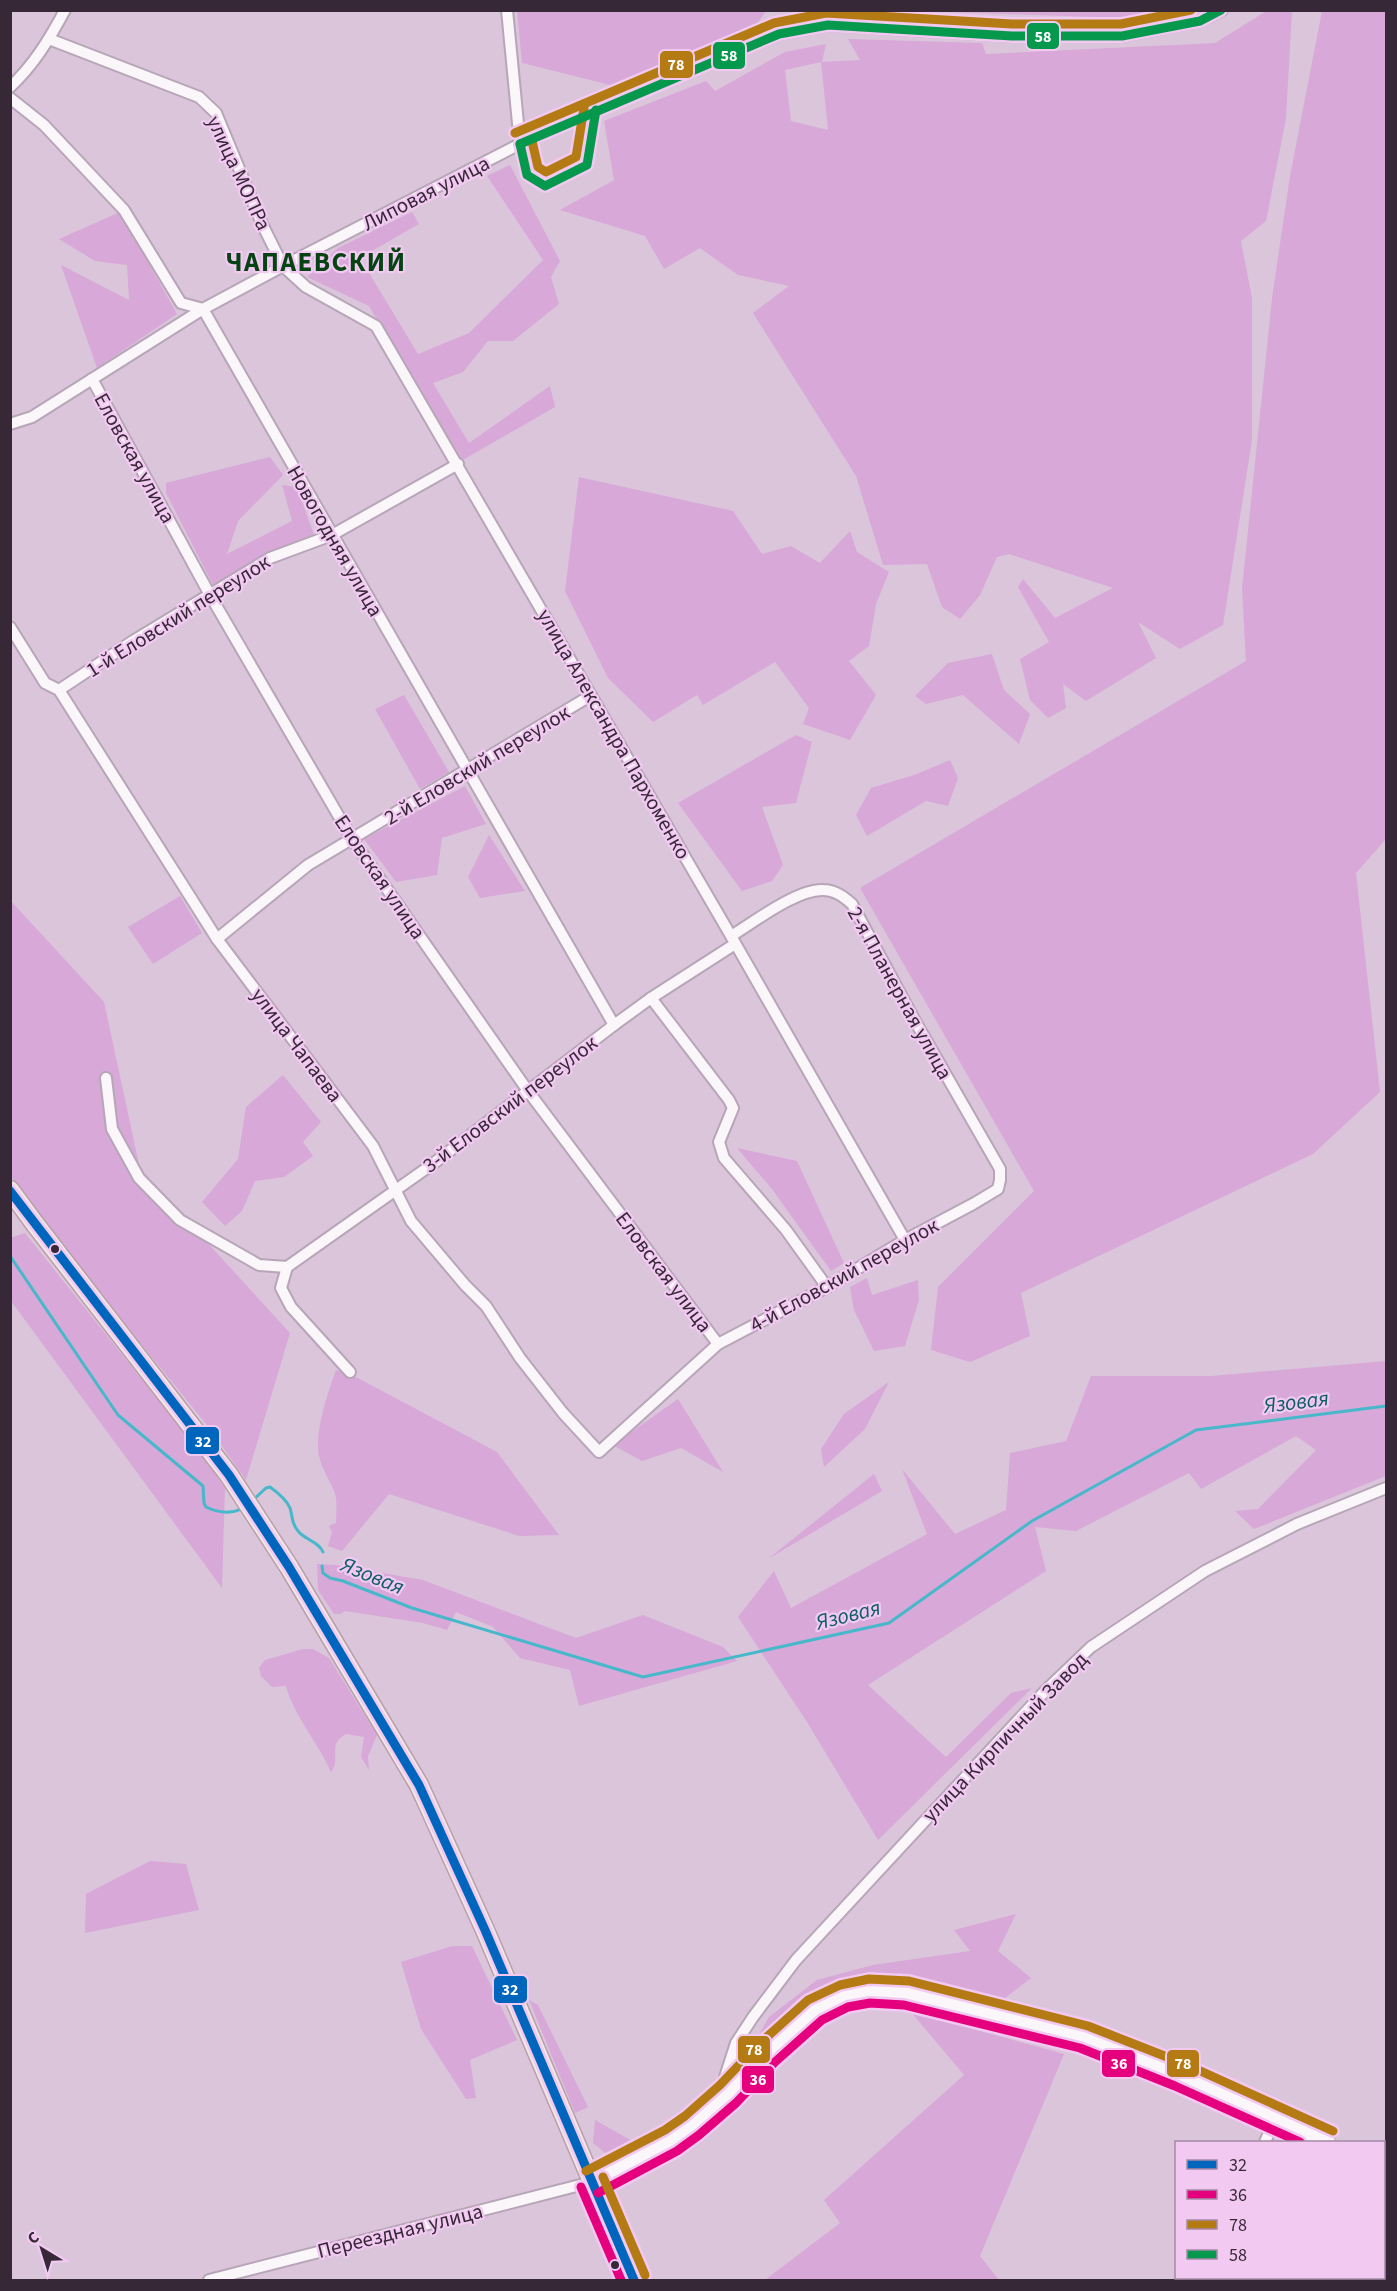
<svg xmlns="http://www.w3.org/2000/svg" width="1397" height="2291" viewBox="0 0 1397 2291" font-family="'Source Sans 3',sans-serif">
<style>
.green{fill:#d7a8d8;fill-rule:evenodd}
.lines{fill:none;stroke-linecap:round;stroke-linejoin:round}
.stream{stroke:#47b8ca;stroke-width:3}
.minor-casing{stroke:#b7a6b7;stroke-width:14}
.tertiary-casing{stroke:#b7a6b7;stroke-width:16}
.primary-casing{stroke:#b8a0aa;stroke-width:21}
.minor{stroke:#faf6fa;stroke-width:10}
.tertiary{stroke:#faf6fa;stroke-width:14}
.primary{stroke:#f1e5e8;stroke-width:18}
.bus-1-casing{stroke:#f1c9f1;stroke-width:14}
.bus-2-casing{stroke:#f1c9f1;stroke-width:14}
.bus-3-casing{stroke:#f1c9f1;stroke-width:14}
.bus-4-casing{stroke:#f1c9f1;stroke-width:14}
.bus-1{stroke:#0065bd;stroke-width:9}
.bus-2{stroke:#e5007d;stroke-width:9}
.bus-3{stroke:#b47a13;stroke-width:9}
.bus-4{stroke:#06994e;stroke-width:9}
.bus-dot{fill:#372837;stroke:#f1c9f1;stroke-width:2}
.labels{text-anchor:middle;stroke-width:4.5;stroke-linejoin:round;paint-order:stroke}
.street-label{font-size:21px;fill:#372837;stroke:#f1c9f1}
.water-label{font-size:22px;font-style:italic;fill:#0f5e66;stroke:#f1c9f1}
.district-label{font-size:27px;font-weight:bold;letter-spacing:1.5px;fill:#054412;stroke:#f1c9f1}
.line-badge{stroke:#f1c9f1;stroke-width:2}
.badge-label{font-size:16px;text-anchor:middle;font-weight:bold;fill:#fff}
</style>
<rect width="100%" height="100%" fill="#dbc5db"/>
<g class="green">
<path d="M 1268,10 L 1292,11 L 1286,118 L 1266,221 L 1241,241 L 1252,298 L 1252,440 L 1223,625 L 1180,649 L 1138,622 L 1156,658 L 1086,701 L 1063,684 L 1066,708 L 1048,718 L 1030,700 L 1020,659 L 1049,642 L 1018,587 L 1023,579 L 1055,618 L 1113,588 L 1009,554 L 997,557 L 980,595 L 960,619 L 942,607 L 927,564 L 883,565 L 856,476 L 753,313 L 789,286 L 738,275 L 700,248 L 664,269 L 645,236 L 560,210 L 614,180 L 604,121 L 706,81 L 715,91 L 785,52 L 826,44 L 822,62 L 860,60 L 848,39 L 982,43 L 986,54 L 1215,43 ZM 821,62 L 828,129 L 828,130 L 791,121 L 785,70 Z"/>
<path d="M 517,11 L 517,10 L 766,11 L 757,24 L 618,87 L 522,63 Z"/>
<path d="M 921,11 L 1165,10 L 1165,11 L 1120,18 Z"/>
<path d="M 1322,11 L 1386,11 L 1386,839 L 1356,873 L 1380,1092 L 1313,1154 L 1021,1293 L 1030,1336 L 970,1362 L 931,1350 L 938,1287 L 1034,1191 L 860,888 L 1246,661 L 1242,589 L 1272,298 L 1290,176 Z"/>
<path d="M 510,165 L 560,261 L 551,277 L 559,304 L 513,341 L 488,341 L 463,372 L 433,383 L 469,443 L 550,386 L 555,407 L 461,461 L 369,306 L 307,277 L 338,248 L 412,212 L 419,224 L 360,258 L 418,354 L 469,333 L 543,260 L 487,176 Z"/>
<path d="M 120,212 L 177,314 L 97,368 L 61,265 L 129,300 L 127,265 L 95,261 L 59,239 Z"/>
<path d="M 270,457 L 283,475 L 238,521 L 227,554 L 292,521 L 282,485 L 297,487 L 314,535 L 214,587 L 166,493 L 166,483 Z"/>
<path d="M 579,477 L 733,511 L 762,554 L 791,546 L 820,563 L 850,531 L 857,552 L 889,572 L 876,604 L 869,646 L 849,661 L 876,695 L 850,740 L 803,724 L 809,708 L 775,662 L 703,705 L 697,695 L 653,722 L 608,678 L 565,591 Z"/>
<path d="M 992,654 L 1004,690 L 1030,714 L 1019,744 L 963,695 L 926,704 L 915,696 L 948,663 Z"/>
<path d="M 404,695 L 449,772 L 420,789 L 375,709 Z"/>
<path d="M 796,735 L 812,742 L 796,803 L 762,807 L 783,865 L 772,881 L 742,891 L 678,803 Z"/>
<path d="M 950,760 L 958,778 L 948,806 L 926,801 L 867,836 L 856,815 L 871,788 L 917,774 Z"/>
<path d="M 465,786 L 486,824 L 442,838 L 437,875 L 396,882 L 364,839 Z"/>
<path d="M 489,835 L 525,891 L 480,898 L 468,877 Z"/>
<path d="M 180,896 L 202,933 L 153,964 L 128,927 Z"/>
<path d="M 10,900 L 104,1002 L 140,1169 L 290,1333 L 246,1480 L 207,1425 L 36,1215 L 11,1176 Z"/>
<path d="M 283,1075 L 321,1122 L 303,1142 L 313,1156 L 284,1177 L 255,1181 L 242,1211 L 225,1226 L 202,1202 L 238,1159 L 246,1107 Z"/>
<path d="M 737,1148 L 797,1161 L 844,1263 L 831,1271 L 772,1189 Z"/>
<path d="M 25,1233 L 199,1451 L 225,1488 L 222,1588 L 11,1301 L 10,1238 Z"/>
<path d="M 867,1278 L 872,1295 L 918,1280 L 919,1300 L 905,1346 L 874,1351 L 854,1310 L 850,1287 Z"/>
<path d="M 1386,1361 L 1386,1476 L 1254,1529 L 1235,1511 L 1258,1509 L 1316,1450 L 1296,1436 L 1201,1489 L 1189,1473 L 1076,1531 L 1035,1527 L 1046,1571 L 868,1685 L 946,1757 L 1011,1693 L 1032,1688 L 878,1840 L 807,1722 L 738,1617 L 774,1571 L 791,1608 L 927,1534 L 902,1469 L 955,1534 L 1006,1510 L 1010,1453 L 1066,1441 L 1091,1376 L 1211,1376 Z"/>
<path d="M 336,1370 L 354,1376 L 497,1452 L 559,1535 L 519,1536 L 389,1494 L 342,1551 L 328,1546 L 332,1532 L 329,1526 L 336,1523 C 336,1513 338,1500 334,1491 C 329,1479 322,1469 319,1456 C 314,1434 328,1392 336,1370 Z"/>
<path d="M 889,1382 L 865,1429 L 824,1467 L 821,1449 L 844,1414 Z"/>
<path d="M 678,1399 L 723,1472 L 681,1448 L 642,1461 L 613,1445 Z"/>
<path d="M 874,1474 L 882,1491 L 768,1559 Z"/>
<path d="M 317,1564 L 336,1565 L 423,1580 L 576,1638 L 643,1615 L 723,1647 L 737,1661 L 579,1706 L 570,1670 L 520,1658 L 493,1627 L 456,1612 L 447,1630 L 423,1623 L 345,1611 L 340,1614 L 334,1614 L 318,1590 Z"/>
<path d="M 303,1649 L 313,1649 L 329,1658 L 377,1735 L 368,1756 L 369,1770 L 361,1757 L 364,1737 L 346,1734 C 326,1745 342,1758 331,1772 C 318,1742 295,1718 286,1686 L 272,1687 L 261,1676 L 259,1668 L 265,1660 Z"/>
<path d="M 150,1861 L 186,1864 L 199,1910 L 85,1933 L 86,1894 Z"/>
<path d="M 1016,1914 L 998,1951 L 1031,1978 L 1001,2001 L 923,1982 L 866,1982 L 835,1987 L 795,2011 L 752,2047 L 769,2017 L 817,1980 L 873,1965 L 970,1951 L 954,1930 Z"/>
<path d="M 452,1946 L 472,1946 L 517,2040 L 470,2060 L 476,2098 L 466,2099 L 421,2029 L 401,1962 Z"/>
<path d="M 529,2000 L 538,2005 L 588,2107 L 575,2113 Z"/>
<path d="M 911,2012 L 1064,2054 L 980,2256 L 999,2280 L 765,2280 L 840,2223 L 824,2200 L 964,2075 Z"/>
<path d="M 595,2120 L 632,2141 L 625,2154 L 608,2155 L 593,2143 Z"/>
</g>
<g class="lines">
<g class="stream">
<path d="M 10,1256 L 118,1415 L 203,1486 L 204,1503 L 206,1507 C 216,1512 232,1515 242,1508"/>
<path d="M 252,1501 L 266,1488 L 270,1487 C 277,1492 287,1501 290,1508 C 293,1517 291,1523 298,1531 C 305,1540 318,1541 323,1552"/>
<path d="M 322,1566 L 323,1573 L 330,1578 L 343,1581 L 412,1608 L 643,1677 L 889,1623 L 1032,1521 L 1196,1430 L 1386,1406"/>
</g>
<defs>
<g id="minor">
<path d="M 507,10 L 520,144"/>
<path d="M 49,39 L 199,97 L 216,113 L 262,224 L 283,266 L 306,287 L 376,326 L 731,936 L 905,1240"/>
<path d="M 10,87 C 34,65 50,38 65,10"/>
<path d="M 10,98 L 44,125 L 124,210 L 181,303 L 203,309 L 614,1025"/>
<path d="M 92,379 L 210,595 L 352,839 L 528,1091 L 718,1344"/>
<path d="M 10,424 L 32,417 L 203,309 L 283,266 L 520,144 L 596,110 L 779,34 L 828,25 L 1012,36 L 1122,36 L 1200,21 L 1222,10"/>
<path d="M 10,627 L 45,683 L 59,690 L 217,939 L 373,1146 L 411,1221 L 465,1285 L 486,1306 L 520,1358 L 563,1413 L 599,1452 L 718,1344 L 827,1287 L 905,1240 L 973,1204 L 998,1189 L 1000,1180 L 1000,1169 L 915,1021 L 852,904 C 844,897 835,890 823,890 C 797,889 754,922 731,936"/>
<path d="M 59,690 L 133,641 L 270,558 L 332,535 L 458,464"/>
<path d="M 217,939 L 308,865 L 590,696"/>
<path d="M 651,998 L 729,1100 L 733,1108 L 719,1142 L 724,1158 L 786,1230 L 827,1287"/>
<path d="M 106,1078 L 112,1129 L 139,1178 L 180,1220 L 259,1265 L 287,1267"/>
<path d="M 287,1267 L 434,1163 L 614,1025 L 651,998 L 735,944"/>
<path d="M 287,1267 L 281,1288 L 291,1307 L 350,1372"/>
<path d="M 728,2094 L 725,2077 L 736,2043 L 753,2017 L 796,1960 L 1047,1689 L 1091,1647 L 1205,1571 L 1297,1524 L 1386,1488"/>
<path d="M 1265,2142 L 1275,2119"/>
<path d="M 209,2280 L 592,2182"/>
<path d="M 1217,2280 L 1219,2278"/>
</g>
<g id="tertiary">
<path d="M 1384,2166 L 1386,2168"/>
<path d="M 592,2182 L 671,2140 L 692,2125 L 728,2094 L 767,2053 L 815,2010 L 844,1996 L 869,1991 L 906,1993 L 1084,2037 L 1180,2075 L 1328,2142"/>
</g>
<path id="primary" d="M 10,1190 L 35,1224 L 229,1475 L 289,1567 L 419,1785 L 485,1930 L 634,2280"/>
</defs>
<use href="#minor" class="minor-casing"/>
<use href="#tertiary" class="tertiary-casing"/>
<use href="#primary" class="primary-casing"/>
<use href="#minor" class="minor"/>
<use href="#tertiary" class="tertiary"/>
<use href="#primary" class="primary"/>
<defs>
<path id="bus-1" d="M 10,1191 L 229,1475 L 289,1567 L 419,1785 L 485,1930 L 634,2280"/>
<g id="bus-2">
<path d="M 581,2187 L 621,2280"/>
<path d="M 598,2193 L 677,2151 L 699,2135 L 736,2103 L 775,2062 L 822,2020 L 848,2007 L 870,2003 L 904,2005 L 1080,2048 L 1175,2086 L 1300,2142"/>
</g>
<g id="bus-3">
<path d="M 515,133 L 774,23 L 826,13 L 1012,24 L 1121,24 L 1191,10"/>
<path d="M 532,141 L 538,167 L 546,172 L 576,157 L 584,108"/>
<path d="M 586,2171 L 665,2130 L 685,2116 L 720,2085 L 759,2044 L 808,2000 L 840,1985 L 869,1979 L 909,1981 L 1088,2026 L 1185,2064 L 1333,2131"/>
<path d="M 603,2177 L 645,2275"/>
</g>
<g id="bus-4">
<path d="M 520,144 L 779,34 L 828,25 L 1012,36 L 1122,36 L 1200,21 L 1221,10"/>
<path d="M 520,144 L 527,175 L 545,186 L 587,165 L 596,110"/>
</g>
</defs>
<use href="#bus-1" class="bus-1-casing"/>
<use href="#bus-2" class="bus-2-casing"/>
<use href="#bus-3" class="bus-3-casing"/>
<use href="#bus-4" class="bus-4-casing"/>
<use href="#bus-1" class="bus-1"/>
<use href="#bus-2" class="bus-2"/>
<use href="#bus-3" class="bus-3"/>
<use href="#bus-4" class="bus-4"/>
</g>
<g class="bus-dot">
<circle cx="55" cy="1249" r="5"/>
<circle cx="615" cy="2265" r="5"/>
</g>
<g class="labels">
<g class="street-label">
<text transform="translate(239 173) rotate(65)" y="7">улица МОПРа</text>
<text transform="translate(426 193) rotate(-27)" y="7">Липовая улица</text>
<text transform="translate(135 458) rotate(61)" y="7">Еловская улица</text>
<text transform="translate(335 541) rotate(60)" y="7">Новогодняя улица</text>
<text transform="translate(178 616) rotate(-32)" y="7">1-й Еловский переулок</text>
<text transform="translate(614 734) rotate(60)" y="7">улица Александра Пархоменко</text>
<text transform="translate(477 765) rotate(-31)" y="7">2-й Еловский переулок</text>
<text transform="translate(380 877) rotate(56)" y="7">Еловская улица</text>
<text transform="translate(900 993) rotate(61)" y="7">2-я Планерная улица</text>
<text transform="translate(297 1045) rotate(53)" y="7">улица Чапаева</text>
<text transform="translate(510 1104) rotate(-37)" y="7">3-й Еловский переулок</text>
<text transform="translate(664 1272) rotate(53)" y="7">Еловская улица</text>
<text transform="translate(844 1275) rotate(-29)" y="7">4-й Еловский переулок</text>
<text transform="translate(1005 1737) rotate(-46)" y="7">улица Кирпичный Завод</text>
<text transform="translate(400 2231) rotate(-14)" y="7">Переездная улица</text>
</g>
<g class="water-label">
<text transform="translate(1296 1401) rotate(-7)" y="8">Язовая</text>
<text transform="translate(373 1575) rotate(22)" y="8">Язовая</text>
<text transform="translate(848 1614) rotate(-14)" y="8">Язовая</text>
</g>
<g class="district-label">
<text x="316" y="271">ЧАПАЕВСКИЙ</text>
</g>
</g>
<g class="line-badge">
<rect x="1026" y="22" width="34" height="28" rx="6" fill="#06994e"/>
<rect x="712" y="41" width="34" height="29" rx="6" fill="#06994e"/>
<rect x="659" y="50" width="35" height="29" rx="6" fill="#b47a13"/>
<rect x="185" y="1426" width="35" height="29" rx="6" fill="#0065bd"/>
<rect x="493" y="1975" width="35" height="29" rx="6" fill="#0065bd"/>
<rect x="737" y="2035" width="34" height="29" rx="6" fill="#b47a13"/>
<rect x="1166" y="2049" width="34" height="29" rx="6" fill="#b47a13"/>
<rect x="1101" y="2049" width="35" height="29" rx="6" fill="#e5007d"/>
<rect x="741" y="2065" width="34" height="29" rx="6" fill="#e5007d"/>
</g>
<g class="badge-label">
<text x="1043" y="42">58</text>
<text x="729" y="61">58</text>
<text x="676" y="70">78</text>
<text x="203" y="1447">32</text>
<text x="510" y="1995">32</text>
<text x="754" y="2055">78</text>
<text x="1183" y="2069">78</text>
<text x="1119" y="2069">36</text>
<text x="758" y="2085">36</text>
</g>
<rect width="1397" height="2291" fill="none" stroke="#372837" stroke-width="24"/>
<rect x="1175" y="2141" width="210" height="138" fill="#f1c9f1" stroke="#a789a7" stroke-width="1.5"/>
<rect x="1187" y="2160" width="30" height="9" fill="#0065bd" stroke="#a789a7" stroke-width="1.5"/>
<text x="1229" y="2171" font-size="18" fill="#372837">32</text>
<rect x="1187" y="2190" width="30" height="9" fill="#e5007d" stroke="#a789a7" stroke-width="1.5"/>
<text x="1229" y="2201" font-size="18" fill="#372837">36</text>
<rect x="1187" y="2220" width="30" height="9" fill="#b47a13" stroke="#a789a7" stroke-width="1.5"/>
<text x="1229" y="2231" font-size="18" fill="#372837">78</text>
<rect x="1187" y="2250" width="30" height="9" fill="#06994e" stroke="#a789a7" stroke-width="1.5"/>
<text x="1229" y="2261" font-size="18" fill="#372837">58</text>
<g transform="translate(42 2249) rotate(322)" stroke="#f1c9f1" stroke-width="4.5" paint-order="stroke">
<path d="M0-4.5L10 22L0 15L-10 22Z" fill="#372837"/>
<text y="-9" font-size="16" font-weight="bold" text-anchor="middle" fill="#372837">С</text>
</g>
</svg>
